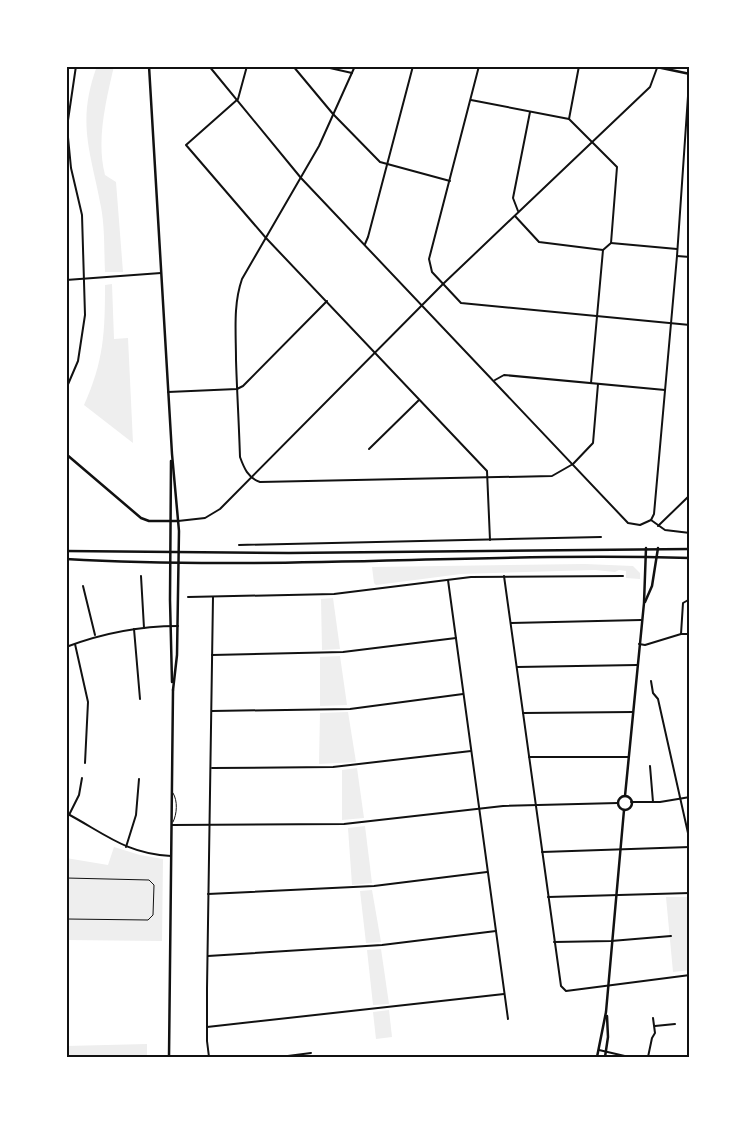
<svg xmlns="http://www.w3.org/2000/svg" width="756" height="1123" viewBox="0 0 756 1123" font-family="Cabin,sans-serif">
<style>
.green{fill:#eee}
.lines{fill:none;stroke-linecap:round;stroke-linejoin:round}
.service{stroke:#111;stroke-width:1}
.minor{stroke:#111;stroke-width:2}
.tertiary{stroke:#111;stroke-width:2.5}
.neatline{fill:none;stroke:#111;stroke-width:2}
</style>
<rect width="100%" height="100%" fill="#fff"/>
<g class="green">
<path d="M 97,66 L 114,66 C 106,101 96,140 105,175 L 116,182 L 123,272 L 105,272 C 104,251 105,228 101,207 C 91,152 76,123 97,66 Z"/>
<path d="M 112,284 L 114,339 L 128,338 L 133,443 L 84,405 C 104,361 105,332 105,285 Z"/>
<path d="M 585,564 L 633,566 L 640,573 L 640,579 L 626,578 L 626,571 L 619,570 L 615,572 L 595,570 L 461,574 L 376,585 L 374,583 L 372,567 Z"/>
<path d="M 333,598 L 340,649 L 322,650 L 321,599 Z"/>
<path d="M 340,656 L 347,705 L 320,706 L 320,657 Z"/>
<path d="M 348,712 L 356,762 L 319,764 L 320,713 Z"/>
<path d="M 357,768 L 364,818 L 342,820 L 342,770 Z"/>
<path d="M 365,826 L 372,883 L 352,885 L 348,828 Z"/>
<path d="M 114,847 L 140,855 L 163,859 L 162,941 L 66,940 L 66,858 L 108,865 Z"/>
<path d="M 372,890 L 381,942 L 366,943 L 360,891 Z"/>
<path d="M 666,897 L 690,897 L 690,970 L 673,972 Z"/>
<path d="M 381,949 L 389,1004 L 373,1005 L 367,950 Z"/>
<path d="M 389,1010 L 392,1037 L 376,1039 L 373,1012 Z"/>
<path d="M 147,1044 L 147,1057 L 66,1057 L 66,1046 Z"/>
</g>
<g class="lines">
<g class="service">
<path d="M 173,822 C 177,814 178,801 173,793"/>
<path d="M 66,878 L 149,880 L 154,885 L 153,915 L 148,920 L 66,919"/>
</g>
<g class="minor">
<path d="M 209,66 L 301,178 L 628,523 L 640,525 L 651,520"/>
<path d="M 247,66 L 238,99 L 186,145 L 266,238 L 487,471 L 490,540"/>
<path d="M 293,66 L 333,114 L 380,162 L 450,181"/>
<path d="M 321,66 L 352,73"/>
<path d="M 355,66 L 319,146 L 242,279 C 233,305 236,332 236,360 C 237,392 239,425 240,457 C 244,468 248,478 260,482 L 552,476 L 573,464 L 593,443 L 598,384"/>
<path d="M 479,66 L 429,259 L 432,272 L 461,303 L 690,325"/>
<path d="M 471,100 L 569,119 L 617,167 L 611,243 L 603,250 L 591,383"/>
<path d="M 569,119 L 579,66"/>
<path d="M 518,211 L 513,198 L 530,112"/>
<path d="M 515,216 L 539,242 L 603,250"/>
<path d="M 611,243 L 677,249"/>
<path d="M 365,244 L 368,237 L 413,66"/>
<path d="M 677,256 L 690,257"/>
<path d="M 66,280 L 161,273"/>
<path d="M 495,380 L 504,375 L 665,390"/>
<path d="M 66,389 L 78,361 L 85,315 L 82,215 L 71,168 L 67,127 L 76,66"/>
<path d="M 168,392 L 237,389 L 243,386 L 327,301"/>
<path d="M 369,449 L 419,400"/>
<path d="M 651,520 L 654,514 L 677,256 L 690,67"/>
<path d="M 651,520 L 665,530 L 690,533"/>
<path d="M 178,521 L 205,518 L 220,509 L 443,284 L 650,87 L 657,68"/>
<path d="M 658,526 L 690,495"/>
<path d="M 239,545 L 601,537"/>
<path d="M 141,576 L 144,628"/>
<path d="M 504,576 L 561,986 L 566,991 L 690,975"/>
<path d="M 448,580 L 508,1019"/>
<path d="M 83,586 L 95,635"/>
<path d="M 188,597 L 334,594 L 471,577 L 623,576"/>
<path d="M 511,623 L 641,620"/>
<path d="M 134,629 L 140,699"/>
<path d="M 681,634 L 683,603 L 690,599"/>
<path d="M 75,644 L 88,702 L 85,763"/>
<path d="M 639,644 L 645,645 L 681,634 L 690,634"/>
<path d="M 66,647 C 103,633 138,626 178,626"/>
<path d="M 212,655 L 343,652 L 456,638"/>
<path d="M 517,667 L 637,665"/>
<path d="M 651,681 L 653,693 L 658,699 L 690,842"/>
<path d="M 212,711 L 350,709 L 463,694"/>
<path d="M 523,713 L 633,712"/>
<path d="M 529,757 L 629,757"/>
<path d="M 650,766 L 653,802"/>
<path d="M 212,768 L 333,767 L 471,751"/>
<path d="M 631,802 L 660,802 L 690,797"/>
<path d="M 66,813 C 104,833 126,854 171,856"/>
<path d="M 69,815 L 79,795 L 82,778"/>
<path d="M 172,825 L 344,824 L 503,806 L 618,803"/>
<path d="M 126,847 L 136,815 L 139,779"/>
<path d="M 542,852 L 690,847"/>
<path d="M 208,894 L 374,886 L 487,872"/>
<path d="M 548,897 L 690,893"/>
<path d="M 554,942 L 611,941 L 671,936"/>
<path d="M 208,956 L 382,945 L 496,931"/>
<path d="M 655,1026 L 675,1024"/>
<path d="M 207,1027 L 504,994"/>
<path d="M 599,1050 L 629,1057"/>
<path d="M 209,1057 L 207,1041 L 207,989 L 213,597"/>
<path d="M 280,1057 L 311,1053"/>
<path d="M 648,1057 L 652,1038 L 655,1033 L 653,1018"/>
</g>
<g class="tertiary">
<path d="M 149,66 L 172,454 L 179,531 L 177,655 L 173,690"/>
<path d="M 652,66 L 690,74"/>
<path d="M 66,454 L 141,518 L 149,521 L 178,521"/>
<path d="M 171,461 L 170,600 L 172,682"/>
<path d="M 66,551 L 289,553 L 690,549"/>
<path d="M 66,559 C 274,571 482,552 690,558"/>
<path d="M 645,602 L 652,586 L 658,548"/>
<path d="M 625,796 L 644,603 L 646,548"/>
<circle cx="625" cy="803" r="7"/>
<path d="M 169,1057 L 173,690"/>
<path d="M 597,1057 L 606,1012 L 624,810"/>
<path d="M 605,1057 L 608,1037 L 607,1016"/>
</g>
</g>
<rect width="756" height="1123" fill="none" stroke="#ffffff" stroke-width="135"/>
<rect x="68" y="68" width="620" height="988" class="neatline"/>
</svg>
